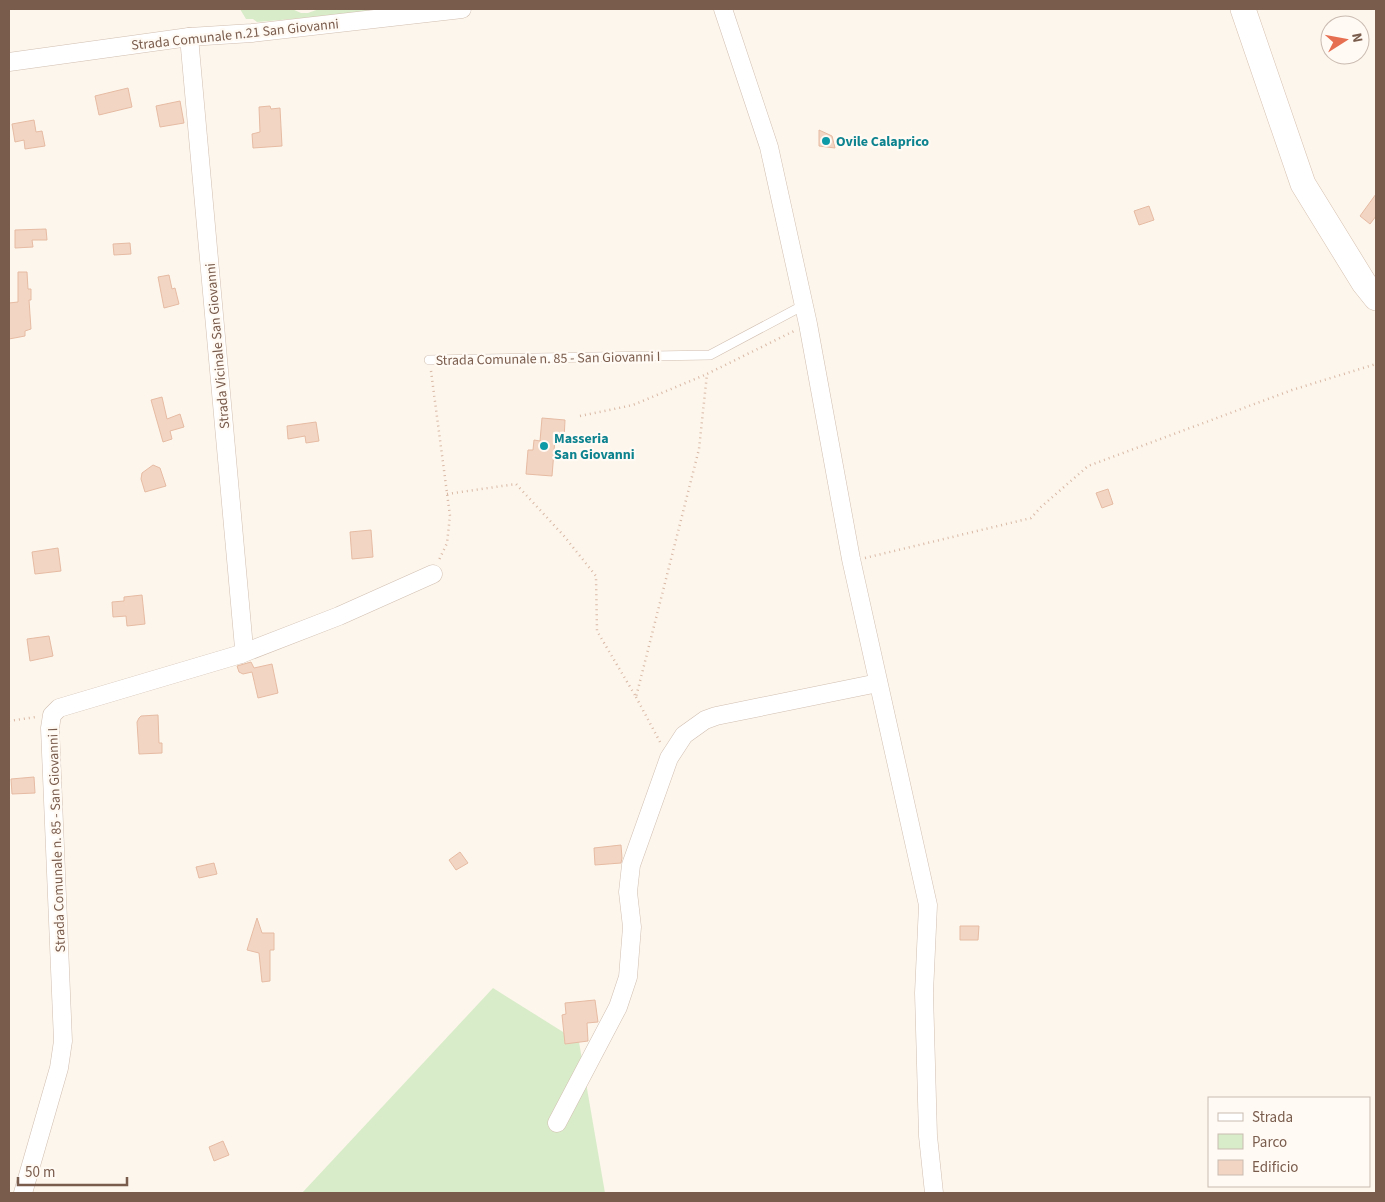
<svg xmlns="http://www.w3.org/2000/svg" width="1385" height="1202" viewBox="0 0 1385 1202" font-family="'Source Sans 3',sans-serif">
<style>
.green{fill:#d8ecc9}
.building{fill:#f3d5c3;stroke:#e6bba3}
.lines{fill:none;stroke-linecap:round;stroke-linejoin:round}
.lane-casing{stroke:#d1beb0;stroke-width:10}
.street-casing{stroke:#d1beb0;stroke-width:19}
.secondary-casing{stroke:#d6c0b0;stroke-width:26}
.path{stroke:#d9b8a5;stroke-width:2.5;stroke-dasharray:1 4;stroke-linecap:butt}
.lane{stroke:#fff;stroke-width:9}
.street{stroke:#fff;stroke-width:18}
.secondary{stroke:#fff;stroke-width:25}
.culture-dot{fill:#0f9aa8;stroke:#fffaf3;stroke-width:2}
.labels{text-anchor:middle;stroke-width:4.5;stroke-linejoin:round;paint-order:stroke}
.street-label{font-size:14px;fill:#7a5c4d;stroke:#fffaf3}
.culture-label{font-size:14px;font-weight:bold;fill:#0d838f;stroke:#fffaf3;text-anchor:start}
</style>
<rect width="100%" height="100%" fill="#fdf6ec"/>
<g class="green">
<path d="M 240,9 L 292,9 L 301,13 L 308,13 L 319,9 L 407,9 L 257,22 L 253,19 L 246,19 Z"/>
<path d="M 493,988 L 579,1042 L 605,1193 L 302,1193 Z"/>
</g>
<g class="building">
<path d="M 128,88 L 132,107 L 99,115 L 95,96 Z"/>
<path d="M 180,101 L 184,123 L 160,127 L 156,106 Z"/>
<path d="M 270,106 L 271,109 L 280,108 L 282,146 L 253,148 L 252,134 L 260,132 L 259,107 Z"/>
<path d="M 34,120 L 36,132 L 42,131 L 45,146 L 25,149 L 24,140 L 15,142 L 12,124 Z"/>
<path d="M 819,130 L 832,136 L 835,148 L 819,146 Z"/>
<path d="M 1376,194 L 1376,216 L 1370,224 L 1360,216 Z"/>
<path d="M 1149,206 L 1154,220 L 1139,225 L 1134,211 Z"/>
<path d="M 46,229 L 47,240 L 32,240 L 33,247 L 15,248 L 15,230 Z"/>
<path d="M 130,243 L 131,254 L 114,255 L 113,244 Z"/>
<path d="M 18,272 L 27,272 L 28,289 L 31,289 L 31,300 L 29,300 L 31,329 L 25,331 L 25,336 L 9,339 L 9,303 L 18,302 Z"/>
<path d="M 169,275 L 172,289 L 175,288 L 179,304 L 164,308 L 158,277 Z"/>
<path d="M 162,397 L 167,419 L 180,414 L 184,427 L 170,431 L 172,439 L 163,442 L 151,400 Z"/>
<path d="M 542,418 L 565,420 L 564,440 L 555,439 L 552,476 L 526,474 L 528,450 L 533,450 L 534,440 L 540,441 Z"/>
<path d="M 316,422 L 319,441 L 306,443 L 305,436 L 288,439 L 287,426 Z"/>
<path d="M 153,465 L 160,468 L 166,486 L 145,492 L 141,479 L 142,473 Z"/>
<path d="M 1108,489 L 1113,504 L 1102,508 L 1096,493 Z"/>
<path d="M 371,530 L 373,557 L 352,559 L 350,532 Z"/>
<path d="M 58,548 L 61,571 L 35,574 L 32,552 Z"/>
<path d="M 142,595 L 145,624 L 127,626 L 126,616 L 113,617 L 112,602 L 124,601 L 124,597 Z"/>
<path d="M 49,636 L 53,656 L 30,661 L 27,639 Z"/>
<path d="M 251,662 L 254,668 L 272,664 L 278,693 L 258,698 L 252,672 L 243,674 L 239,672 L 237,666 Z"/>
<path d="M 158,715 L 159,743 L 162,743 L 162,753 L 139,754 L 137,722 L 139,718 L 141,716 Z"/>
<path d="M 34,777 L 35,793 L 12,794 L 11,779 Z"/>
<path d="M 621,845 L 622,858 L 621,863 L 595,865 L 594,848 Z"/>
<path d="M 460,852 L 468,863 L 456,870 L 449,860 Z"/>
<path d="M 214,863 L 217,874 L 199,878 L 196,867 Z"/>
<path d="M 257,918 L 262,933 L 274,933 L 274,950 L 270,950 L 270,981 L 262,982 L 259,953 L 247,950 Z"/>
<path d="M 960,926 L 979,926 L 978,940 L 960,940 Z"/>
<path d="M 595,1000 L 598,1022 L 587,1023 L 588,1041 L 565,1044 L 562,1015 L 566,1014 L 565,1003 Z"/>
<path d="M 223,1141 L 229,1155 L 214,1161 L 209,1147 Z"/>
</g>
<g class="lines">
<defs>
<path id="lane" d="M 429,360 L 710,355 L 804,305"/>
<g id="street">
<path d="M 723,9 L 769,147 L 808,324 L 851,559 L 928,905 L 924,993 L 928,1136 L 934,1193"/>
<path d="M 189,37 L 244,648 L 241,654"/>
<path d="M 9,62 L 189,37 L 252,33 L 462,9"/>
<path d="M 557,1123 L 618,1007 L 628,977 L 632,927 L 628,892 L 631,865 L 669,758 L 684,735 L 705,720 L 716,716 L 878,683"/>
<path d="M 23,1193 L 59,1068 L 63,1041 L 50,728 L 52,715 L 59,708 L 241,654 L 339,616 L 433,574"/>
</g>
<path id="secondary" d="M 1243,9 L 1303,184 L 1364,283 L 1376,298"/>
</defs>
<use href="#lane" class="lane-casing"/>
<use href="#street" class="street-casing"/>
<use href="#secondary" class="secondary-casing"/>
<g class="path">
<path d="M 431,371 L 450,516 L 447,543 L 439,560"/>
<path d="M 580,416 L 633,405 L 707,374"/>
<path d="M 447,494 L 516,484 L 564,536 L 596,576 L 597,631 L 636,697 L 699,449 L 707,374 L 794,331"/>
<path d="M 865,558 L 1031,518 L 1041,507 L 1088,466 L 1292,390 L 1376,364"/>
<path d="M 636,697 L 660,742"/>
<path d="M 9,721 L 36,717"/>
</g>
<use href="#lane" class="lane"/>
<use href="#street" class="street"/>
<use href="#secondary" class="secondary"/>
</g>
<g class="culture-dot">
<circle cx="826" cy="141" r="5"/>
<circle cx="544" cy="446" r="5"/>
</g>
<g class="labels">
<g class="street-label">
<text transform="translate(235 34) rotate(-6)" y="5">Strada Comunale n.21 San Giovanni</text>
<text transform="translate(217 346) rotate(-95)" y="5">Strada Vicinale San Giovanni</text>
<text transform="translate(548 358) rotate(-1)" y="5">Strada Comunale n. 85 - San Giovanni I</text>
<text transform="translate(56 840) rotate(-92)" y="5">Strada Comunale n. 85 - San Giovanni I</text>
</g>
<g class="culture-label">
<text x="836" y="146">Ovile Calaprico</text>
<text x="554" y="443">Masseria<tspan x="554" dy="16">San Giovanni</tspan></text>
</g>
</g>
<rect width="1385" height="1202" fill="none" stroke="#7a5c4d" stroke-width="20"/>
<rect x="1208" y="1097" width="162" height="90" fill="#fffaf3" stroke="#cabbb1"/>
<rect x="1218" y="1113" width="25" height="8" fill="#ffffff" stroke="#cabbb1"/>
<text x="1252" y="1122" font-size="15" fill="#7a5c4d">Strada</text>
<rect x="1218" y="1134" width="25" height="15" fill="#d8ecc9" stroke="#cabbb1"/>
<text x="1252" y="1147" font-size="15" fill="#7a5c4d">Parco</text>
<rect x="1218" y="1160" width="25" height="15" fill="#f3d5c3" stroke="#cabbb1"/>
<text x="1252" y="1172" font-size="15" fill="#7a5c4d">Edificio</text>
<g transform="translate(1345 40) rotate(79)"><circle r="24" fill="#fffaf3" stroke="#cabbb1"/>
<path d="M0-4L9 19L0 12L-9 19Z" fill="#e76f51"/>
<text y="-8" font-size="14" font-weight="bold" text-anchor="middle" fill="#7a5c4d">N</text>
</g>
<path d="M18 1177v8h109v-8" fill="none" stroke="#7a5c4d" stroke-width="2.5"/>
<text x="25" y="1177" font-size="15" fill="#7a5c4d" stroke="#fffaf3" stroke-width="4" paint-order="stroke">50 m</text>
</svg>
